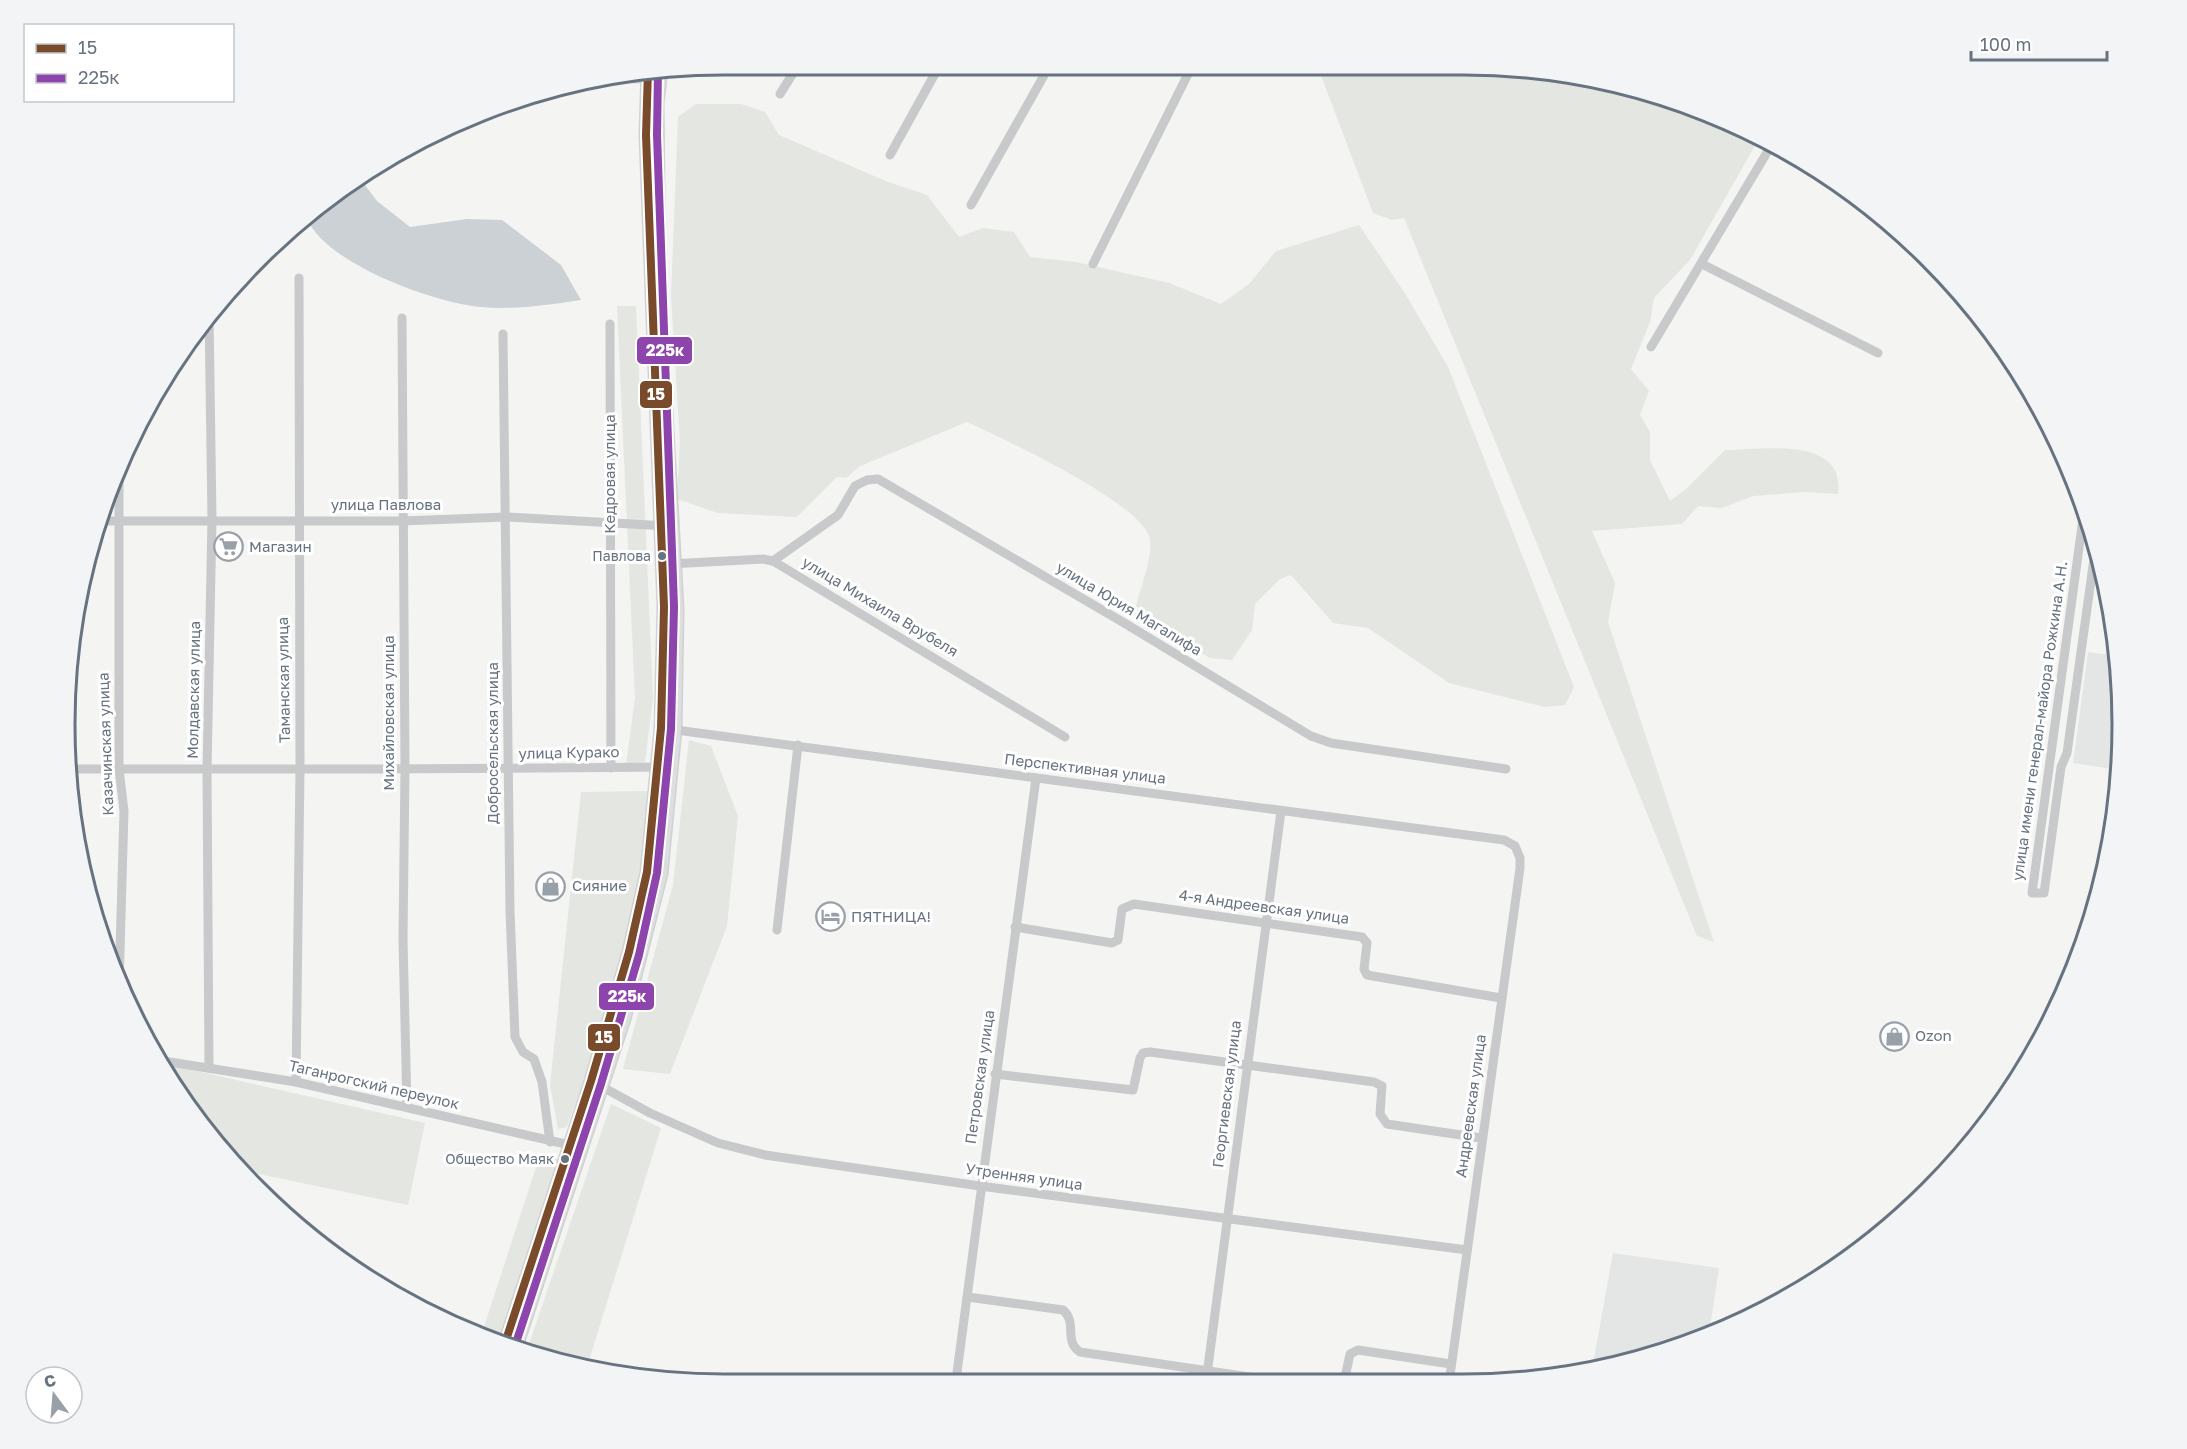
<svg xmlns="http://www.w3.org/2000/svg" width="2187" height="1449" viewBox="0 0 2187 1449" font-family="'Golos Text',sans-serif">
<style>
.built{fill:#e4e6e5}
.green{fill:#e4e6e1}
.water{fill:#cbd1d4}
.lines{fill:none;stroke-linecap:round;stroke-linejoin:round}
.major-casing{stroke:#d1d1d2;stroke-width:15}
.minor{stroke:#c8c9ca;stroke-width:9}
.major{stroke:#dddedf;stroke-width:12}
.bus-1-casing{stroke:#fff;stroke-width:12}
.bus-2-casing{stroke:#fff;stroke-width:12}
.bus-1{stroke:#7a4b2a;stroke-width:8}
.bus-2{stroke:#8e44ad;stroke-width:8}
.bus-dot{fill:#677380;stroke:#fff;stroke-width:2}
.labels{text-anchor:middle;stroke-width:6;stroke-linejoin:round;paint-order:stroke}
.bus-label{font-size:14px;fill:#677380;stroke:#fff;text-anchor:end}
.street-label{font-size:15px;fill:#677380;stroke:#fff}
.poi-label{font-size:15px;fill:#677380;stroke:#fff;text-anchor:start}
.rim{fill:none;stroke:#677380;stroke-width:3}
.line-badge{stroke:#fff;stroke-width:2}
.badge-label{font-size:16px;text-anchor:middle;font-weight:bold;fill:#fff}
</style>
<rect width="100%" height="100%" fill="#f4f4f3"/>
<g class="built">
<path d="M 2088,652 L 2117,656 L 2121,682 L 2118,770 L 2073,763 Z"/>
<path d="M 1613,1253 L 1719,1268 L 1709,1334 L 1633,1362 L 1592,1369 Z"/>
</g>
<g class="green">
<path d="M 1319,70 C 1423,70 1531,60 1632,87 C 1676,98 1717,122 1757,142 L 1690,260 L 1654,298 L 1650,322 L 1631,369 L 1649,391 L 1640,415 L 1650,432 L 1650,460 L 1670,501 L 1685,490 L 1725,450 C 1760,450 1846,435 1838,494 L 1804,492 L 1753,496 L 1722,508 L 1698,506 L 1682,524 L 1592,531 L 1615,583 L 1608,622 L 1714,942 L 1697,936 L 1404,218 L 1392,220 L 1373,213 Z"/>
<path d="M 696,104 L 741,104 L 765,112 L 779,135 L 888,182 L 927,195 L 959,237 L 983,228 L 1014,232 L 1030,257 L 1076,262 L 1169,283 L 1221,304 L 1249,284 L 1276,251 L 1359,225 L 1406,295 L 1448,367 L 1574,687 L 1565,705 L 1545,707 L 1449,683 L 1368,628 L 1333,623 L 1291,575 L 1280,579 L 1255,604 L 1252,630 L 1232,660 L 1210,658 L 1134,615 C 1138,593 1153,559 1150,539 C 1143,503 1002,438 967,422 L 860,466 L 846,478 L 837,477 L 797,517 L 718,513 L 677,499 L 680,442 L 671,296 L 678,117 Z"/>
<path d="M 617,306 L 636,306 L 653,698 L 645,762 L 626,764 L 635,698 Z"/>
<path d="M 689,740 L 711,746 L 738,816 L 727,926 L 670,1074 L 623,1069 L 673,885 Z"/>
<path d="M 650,791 L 637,892 L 607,1015 L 567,1127 L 558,1129 L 550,1085 L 581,792 Z"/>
<path d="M 158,1062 L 425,1123 L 408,1205 L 239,1170 L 228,1159 Z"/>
<path d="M 611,1104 L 661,1128 L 587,1367 L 526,1353 Z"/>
<path d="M 540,1155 L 563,1161 L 502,1345 L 481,1336 Z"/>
</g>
<path class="water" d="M 358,176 L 377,201 L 410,227 L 467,219 L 502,220 L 561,265 L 581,300 C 548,305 514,310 481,307 C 434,303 324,263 307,218 Z"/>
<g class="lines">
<defs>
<g id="major">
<path d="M 504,1346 L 591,1081 L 629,952 L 647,872 L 661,728 L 664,607 L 646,135 L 648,70"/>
<path d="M 515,1350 L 624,1019 L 661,874 L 675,729 L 677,609 L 659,286 L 657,103 L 661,70"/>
</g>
</defs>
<use href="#major" class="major-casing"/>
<g class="minor">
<path d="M 604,78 L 646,79"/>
<path d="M 780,94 L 795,70"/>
<path d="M 890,155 L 937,70"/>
<path d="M 971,205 L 1047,70"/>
<path d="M 1093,264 L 1190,70"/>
<path d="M 1702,264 L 1878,353"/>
<path d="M 402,318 L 405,768 L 403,939 L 407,1107"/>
<path d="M 610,324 L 611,768"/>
<path d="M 503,334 L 510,911 L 515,1037 L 523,1052 L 534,1059 L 542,1082 L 550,1142"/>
<path d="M 1651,347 L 1772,144"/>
<path d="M 119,465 L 119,769 L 124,811 L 119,986"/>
<path d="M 2084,511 L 2032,893 L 2044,893 L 2061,767 L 2067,753 L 2096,544"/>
<path d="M 100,521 L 402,521 L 506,517 L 667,526"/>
<path d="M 773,561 L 838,515 L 855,486 L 867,480 L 878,479 L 1126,624 L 1311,736 L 1331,743 L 1506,769"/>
<path d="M 670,564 L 763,559 L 773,561 L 1065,737"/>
<path d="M 661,728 L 1504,840 L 1515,846 L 1520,858 L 1520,868 L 1449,1383"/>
<path d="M 72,769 C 271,770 471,769 670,767"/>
<path d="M 1015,927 L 1112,943 L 1118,940 L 1122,909 L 1134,904 L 1362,937 L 1367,943 L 1364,969 L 1367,975 L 1501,998"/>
<path d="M 777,930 L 798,745"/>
<path d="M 157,1060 L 296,1082 L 574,1146"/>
<path d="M 209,1068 L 207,771 L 212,519 L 209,313"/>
<path d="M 995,1074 L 1133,1090 L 1140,1058 L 1143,1053 L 1150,1052 L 1374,1082 L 1382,1086 L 1380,1114 L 1387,1124 L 1481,1138"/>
<path d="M 296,1082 L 300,768 L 299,278"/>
<path d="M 597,1084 L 650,1113 L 718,1143 L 765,1155 L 980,1186 L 1467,1250"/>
<path d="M 968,1297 L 1063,1310 C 1078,1323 1063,1341 1080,1352 L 1284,1382"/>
<path d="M 956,1380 L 1036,778"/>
<path d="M 1206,1382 L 1281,811"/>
<path d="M 1344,1382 L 1350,1354 L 1358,1350 L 1451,1364"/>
</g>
<use href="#major" class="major"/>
<defs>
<path id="bus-1" d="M 504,1346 L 591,1081 L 629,952 L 647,872 L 661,728 L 664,607 L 646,135 L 648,70"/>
<path id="bus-2" d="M 514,1349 L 601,1084 L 639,955 L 657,873 L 671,729 L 674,607 L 657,135 L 658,70"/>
</defs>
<use href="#bus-1" class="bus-1-casing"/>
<use href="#bus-2" class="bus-2-casing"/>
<use href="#bus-1" class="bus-1"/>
<use href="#bus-2" class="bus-2"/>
</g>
<defs>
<symbol id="supermarket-ring" viewBox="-11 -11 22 22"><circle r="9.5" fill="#fff" stroke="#98a0a8" stroke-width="1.5"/><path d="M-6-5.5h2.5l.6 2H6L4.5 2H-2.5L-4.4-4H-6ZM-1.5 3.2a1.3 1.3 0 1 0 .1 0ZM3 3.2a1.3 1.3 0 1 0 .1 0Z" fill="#98a0a8"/></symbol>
<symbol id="shop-ring" viewBox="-11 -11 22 22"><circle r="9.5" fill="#fff" stroke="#98a0a8" stroke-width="1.5"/><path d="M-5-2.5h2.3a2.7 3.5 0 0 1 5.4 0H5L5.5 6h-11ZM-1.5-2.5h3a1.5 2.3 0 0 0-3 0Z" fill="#98a0a8"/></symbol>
<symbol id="hotel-ring" viewBox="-11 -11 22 22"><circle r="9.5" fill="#fff" stroke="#98a0a8" stroke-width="1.5"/><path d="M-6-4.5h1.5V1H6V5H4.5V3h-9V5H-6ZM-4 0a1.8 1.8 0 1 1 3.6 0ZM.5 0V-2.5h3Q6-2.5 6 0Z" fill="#98a0a8"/></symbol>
</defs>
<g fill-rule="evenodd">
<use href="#supermarket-ring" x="212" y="530" width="33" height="33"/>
<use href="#shop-ring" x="534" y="870" width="33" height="33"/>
<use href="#hotel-ring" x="814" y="900" width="33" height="33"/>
<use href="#shop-ring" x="1878" y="1020" width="33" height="33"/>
</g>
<g class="bus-dot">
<circle cx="662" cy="556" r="5"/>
<circle cx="565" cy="1159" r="5"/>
</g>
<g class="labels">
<g class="bus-label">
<text x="651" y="561">Павлова</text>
<text x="554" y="1164">Общество Маяк</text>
</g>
<g class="street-label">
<text transform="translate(610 474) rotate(-90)" y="5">Кедровая улица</text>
<text x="386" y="510">улица Павлова</text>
<text transform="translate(880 607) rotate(31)" y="5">улица Михаила Врубеля</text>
<text transform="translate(1129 609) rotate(31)" y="5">улица Юрия Магалифа</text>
<text transform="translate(284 680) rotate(-91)" y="5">Таманская улица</text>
<text transform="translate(194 690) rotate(-89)" y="5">Молдавская улица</text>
<text transform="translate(389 713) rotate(-90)" y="5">Михайловская улица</text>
<text transform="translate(2040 721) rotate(-82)" y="5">улица имени генерал-майора Рожкина А.Н.</text>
<text transform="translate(493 743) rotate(-90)" y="5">Добросельская улица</text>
<text transform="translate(106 744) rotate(-92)" y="5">Казачинская улица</text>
<text transform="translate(569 753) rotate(-1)" y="5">улица Курако</text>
<text transform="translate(1085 769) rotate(7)" y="5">Перспективная улица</text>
<text transform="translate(1264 907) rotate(8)" y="5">4-я Андреевская улица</text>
<text transform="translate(980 1077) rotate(-82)" y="5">Петровская улица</text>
<text transform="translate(374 1085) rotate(13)" y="5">Таганрогский переулок</text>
<text transform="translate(1227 1094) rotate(-83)" y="5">Георгиевская улица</text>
<text transform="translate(1471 1106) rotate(-82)" y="5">Андреевская улица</text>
<text transform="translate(1024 1177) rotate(8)" y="5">Утренняя улица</text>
</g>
<g class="poi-label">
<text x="249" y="552">Магазин</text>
<text x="572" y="891">Сияние</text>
<text x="851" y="922">ПЯТНИЦА!</text>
<text x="1915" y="1041">Ozon</text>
</g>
</g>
<path d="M0 0H2187V1449H0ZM724 75H1463A649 649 0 0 1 2112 724V725A649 649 0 0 1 1463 1374H724A649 649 0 0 1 75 725V724A649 649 0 0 1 724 75Z" fill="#f3f4f5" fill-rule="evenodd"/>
<path class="rim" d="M724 75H1463A649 649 0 0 1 2112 724V725A649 649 0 0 1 1463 1374H724A649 649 0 0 1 75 725V724A649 649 0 0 1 724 75Z"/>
<g class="line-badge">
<rect x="636" y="336" width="57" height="29" rx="6" fill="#8e44ad"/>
<rect x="639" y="380" width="34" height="29" rx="6" fill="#7a4b2a"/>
<rect x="598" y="982" width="57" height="29" rx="6" fill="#8e44ad"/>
<rect x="587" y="1023" width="34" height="29" rx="6" fill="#7a4b2a"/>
</g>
<g class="badge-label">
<text x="665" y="356">225к</text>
<text x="656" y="400">15</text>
<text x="627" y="1002">225к</text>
<text x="604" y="1043">15</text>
</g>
<rect x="24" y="24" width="210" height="78" fill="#ffffff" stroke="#c2c7cc" stroke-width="1.5"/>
<rect x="36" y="44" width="30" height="9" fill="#7a4b2a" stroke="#c2c7cc" stroke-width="1.5"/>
<text x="78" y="54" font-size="18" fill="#677380">15</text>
<rect x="36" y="74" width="30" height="9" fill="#8e44ad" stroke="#c2c7cc" stroke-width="1.5"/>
<text x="78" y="84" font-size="18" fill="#677380">225к</text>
<g transform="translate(54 1395) rotate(344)"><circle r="28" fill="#ffffff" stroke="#c2c7cc" stroke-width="1.5"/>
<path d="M0-4.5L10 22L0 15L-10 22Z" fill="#98a0a8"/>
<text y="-9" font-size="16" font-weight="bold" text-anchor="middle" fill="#677380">С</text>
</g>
<path d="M1971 51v9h136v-9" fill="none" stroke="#677380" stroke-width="3"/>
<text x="1980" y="51" font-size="18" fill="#677380" stroke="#ffffff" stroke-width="4.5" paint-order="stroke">100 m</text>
</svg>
